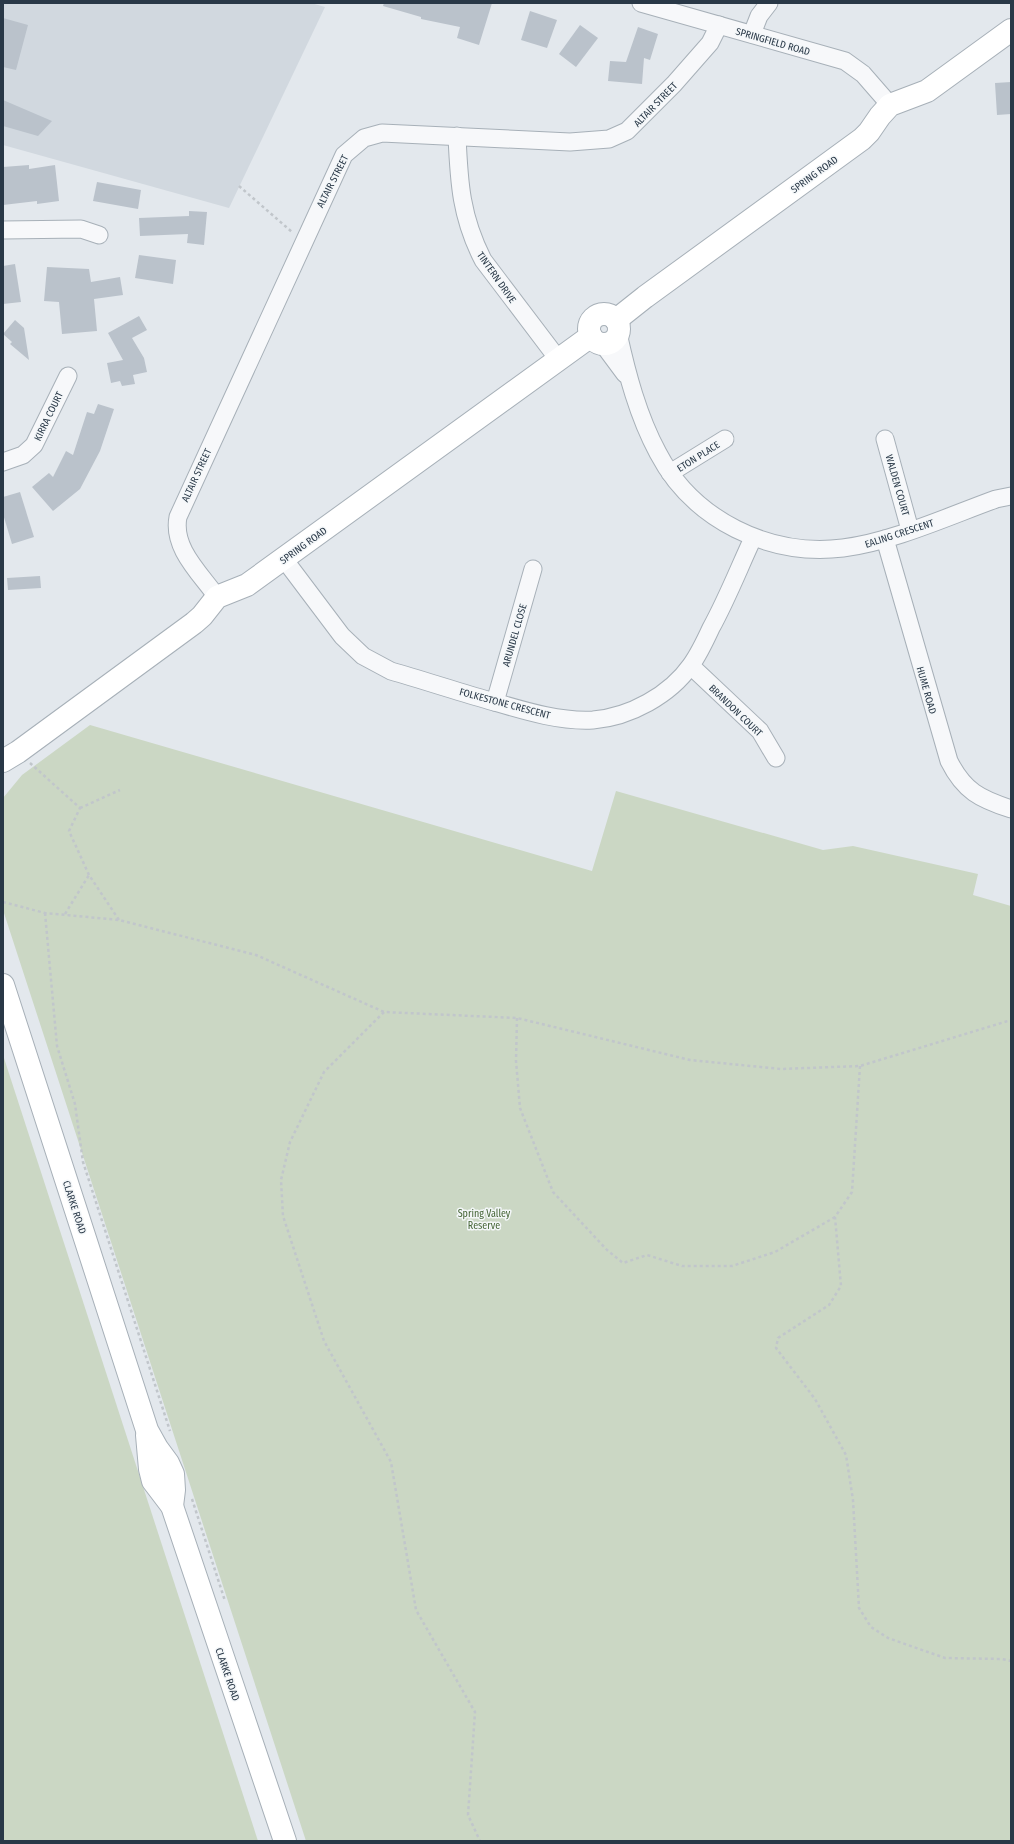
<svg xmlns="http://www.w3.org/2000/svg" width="1014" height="1844" viewBox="0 0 1014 1844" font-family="'Fira Sans Condensed',sans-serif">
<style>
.built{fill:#d1d8df}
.green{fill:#cbd7c4}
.building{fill:#bac2cb}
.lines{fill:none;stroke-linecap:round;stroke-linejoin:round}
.street-casing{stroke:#a7b0b8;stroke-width:19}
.secondary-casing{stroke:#a7b0b8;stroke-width:24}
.path{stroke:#c1c6cb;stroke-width:2.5;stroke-dasharray:3 3;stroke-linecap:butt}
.street{stroke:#f7f8fa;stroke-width:17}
.secondary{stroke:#fff;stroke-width:22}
.labels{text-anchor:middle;stroke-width:3;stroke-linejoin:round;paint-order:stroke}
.street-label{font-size:10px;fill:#293847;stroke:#f4f7f9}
.park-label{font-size:10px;fill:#446435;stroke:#f4f7f9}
</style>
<rect width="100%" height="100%" fill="#e3e8ed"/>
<path class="built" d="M 3,3 L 311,3 L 325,7 L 229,208 L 3,145 Z"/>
<g class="green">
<path d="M 90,725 L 592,871 L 616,791 L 823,850 L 853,846 L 978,874 L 973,895 L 1011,906 L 1011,1841 L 306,1841 L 3,910 L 3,798 L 22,775 Z"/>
<path d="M 3,1055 L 258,1841 L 3,1841 Z"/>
</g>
<g class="building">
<path d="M 384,3 L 492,3 L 479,45 L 457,38 L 460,27 L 421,19 L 421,17 L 383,6 Z"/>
<path d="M 530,11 L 557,20 L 547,48 L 521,40 Z"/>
<path d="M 3,18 L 28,25 L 16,70 L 3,67 Z"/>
<path d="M 580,25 L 598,38 L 576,67 L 559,54 Z"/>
<path d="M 638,27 L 658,34 L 650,60 L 644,58 L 642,84 L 608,81 L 610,61 L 626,62 Z"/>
<path d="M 1011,82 L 1011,114 L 997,115 L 995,83 Z"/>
<path d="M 3,100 L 52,121 L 38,136 L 3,126 Z"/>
<path d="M 29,165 L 29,169 L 55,165 L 59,201 L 37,204 L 37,201 L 3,205 L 3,167 Z"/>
<path d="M 97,182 L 141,190 L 138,209 L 93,201 Z"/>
<path d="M 189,211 L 207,212 L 204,245 L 187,243 L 188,234 L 140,236 L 139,218 L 189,216 Z"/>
<path d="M 139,255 L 176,260 L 173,284 L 135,278 Z"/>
<path d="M 15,264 L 21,302 L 3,304 L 3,266 Z"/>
<path d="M 47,267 L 89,269 L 91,282 L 120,277 L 123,295 L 94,299 L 97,331 L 62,334 L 59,302 L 44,301 Z"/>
<path d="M 139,316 L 147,330 L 132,338 L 144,358 L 147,372 L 133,375 L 135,384 L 122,386 L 120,381 L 111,383 L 107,363 L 123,360 L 108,333 Z"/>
<path d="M 15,320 L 24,328 L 29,360 L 10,344 L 12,342 L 3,334 Z"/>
<path d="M 98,404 L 114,409 L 100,451 L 80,489 L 53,511 L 32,487 L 49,473 L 53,477 L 66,451 L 73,455 L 87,412 L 94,414 Z"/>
<path d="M 20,492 L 34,537 L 12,544 L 3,514 L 3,497 Z"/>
<path d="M 40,576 L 41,588 L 8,590 L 7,578 Z"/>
</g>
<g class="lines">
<defs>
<g id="street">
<path d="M 641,3 L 845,61 L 863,74 L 890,105"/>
<path d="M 752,34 L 759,16 L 769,3"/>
<path d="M 457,136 C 459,183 461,217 483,260 L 558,359"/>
<path d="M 3,230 L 81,229 L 99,235"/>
<path d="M 618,333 C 627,374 638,416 658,453 C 693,520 769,557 843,548 C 892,542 949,516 996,499 L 1011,496"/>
<path d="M 602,343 L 625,374"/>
<path d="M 885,439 L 910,530"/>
<path d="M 3,462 L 23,455 L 34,445 L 68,376"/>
<path d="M 670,473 L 725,439"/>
<path d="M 885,539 L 949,761 C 964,791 980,799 1011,809"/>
<path d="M 284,559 L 342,636 L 363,656 L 391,671 C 422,680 453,690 484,699 C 519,709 557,722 593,720 C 630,717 670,695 691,665 C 699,654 705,641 711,628 C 727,599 739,568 753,538"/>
<path d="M 217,597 C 200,573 172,548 178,517 L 344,155 L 364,138 L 382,133 L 570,142 L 609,139 L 627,131 L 674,84 L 710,43 L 719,25"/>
<path d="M 691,666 L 760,731 L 776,758"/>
<path d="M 495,702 L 533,569"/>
</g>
<g id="secondary">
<circle cx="604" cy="329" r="15"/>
<path d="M 616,320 L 645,297 L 862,139 L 869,132 L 880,116 L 890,105 L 927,91 L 1011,30"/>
<path d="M 3,761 L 18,752 L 194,623 L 202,616 L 217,597 L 247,585 L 591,336"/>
<path d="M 3,985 L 147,1430 L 157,1448 L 168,1463 L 173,1474 L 174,1490 L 172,1506"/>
<path d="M 147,1435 L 150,1469 L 153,1481 L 172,1506 L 285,1841"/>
</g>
</defs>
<use href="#street" class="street-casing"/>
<use href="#secondary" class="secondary-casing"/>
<g class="path">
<path d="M 239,186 L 292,232"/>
<path d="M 30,763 L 80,808 L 69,831 L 89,875 L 119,920"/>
<path d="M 80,808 L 120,790"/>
<path d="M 3,902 L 45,913 L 119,920 L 256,955 L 384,1012 L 517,1018 L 690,1060 L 781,1069 L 860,1066 L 1011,1020"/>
<path d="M 45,913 L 57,1046 L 75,1104 L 83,1162 L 170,1431"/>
<path d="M 65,914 L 89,875"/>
<path d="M 384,1012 L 324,1072 L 290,1142 L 281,1180 L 283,1216 L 324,1341 L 391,1462 L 416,1610 L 475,1712 L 468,1815 L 480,1841"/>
<path d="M 517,1018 L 516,1061 L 520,1108 L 553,1192 L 607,1250 L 623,1263 L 647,1255 L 682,1266 L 732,1266 L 775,1252 L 835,1217"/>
<path d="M 860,1066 L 852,1192 L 835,1217 L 841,1286 L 829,1305 L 778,1338 L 776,1348 L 815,1399 L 846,1455 L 853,1500 L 859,1608 L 871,1627 L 888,1638 L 945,1658 L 1002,1659 L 1011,1661"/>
<path d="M 192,1499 L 225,1601"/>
</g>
<use href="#street" class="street"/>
<use href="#secondary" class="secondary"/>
</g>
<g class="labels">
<g class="street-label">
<text transform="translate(773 41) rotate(16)" y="4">SPRINGFIELD ROAD</text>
<text transform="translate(655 104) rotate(-46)" y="4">ALTAIR STREET</text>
<text transform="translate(814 174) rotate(-36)" y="4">SPRING ROAD</text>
<text transform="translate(332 181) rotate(-63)" y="4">ALTAIR STREET</text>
<text transform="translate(497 277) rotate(55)" y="4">TINTERN DRIVE</text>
<text transform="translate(48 416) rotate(-64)" y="4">KIRRA COURT</text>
<text transform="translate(698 456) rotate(-32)" y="4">ETON PLACE</text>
<text transform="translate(196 475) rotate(-65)" y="4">ALTAIR STREET</text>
<text transform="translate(898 485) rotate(74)" y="4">WALDEN COURT</text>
<text transform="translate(899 533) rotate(-18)" y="4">EALING CRESCENT</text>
<text transform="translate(303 545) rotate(-36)" y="4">SPRING ROAD</text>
<text transform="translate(514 635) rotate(-74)" y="4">ARUNDEL CLOSE</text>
<text transform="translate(927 690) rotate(74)" y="4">HUME ROAD</text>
<text transform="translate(505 703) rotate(15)" y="4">FOLKESTONE CRESCENT</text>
<text transform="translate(736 710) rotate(44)" y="4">BRANDON COURT</text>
<text transform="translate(75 1207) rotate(72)" y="4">CLARKE ROAD</text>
<text transform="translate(228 1674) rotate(71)" y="4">CLARKE ROAD</text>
</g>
<g class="park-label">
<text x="484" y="1217">Spring Valley<tspan x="484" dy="12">Reserve</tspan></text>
</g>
</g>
<rect width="1014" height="1844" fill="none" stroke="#293847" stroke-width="8"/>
</svg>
